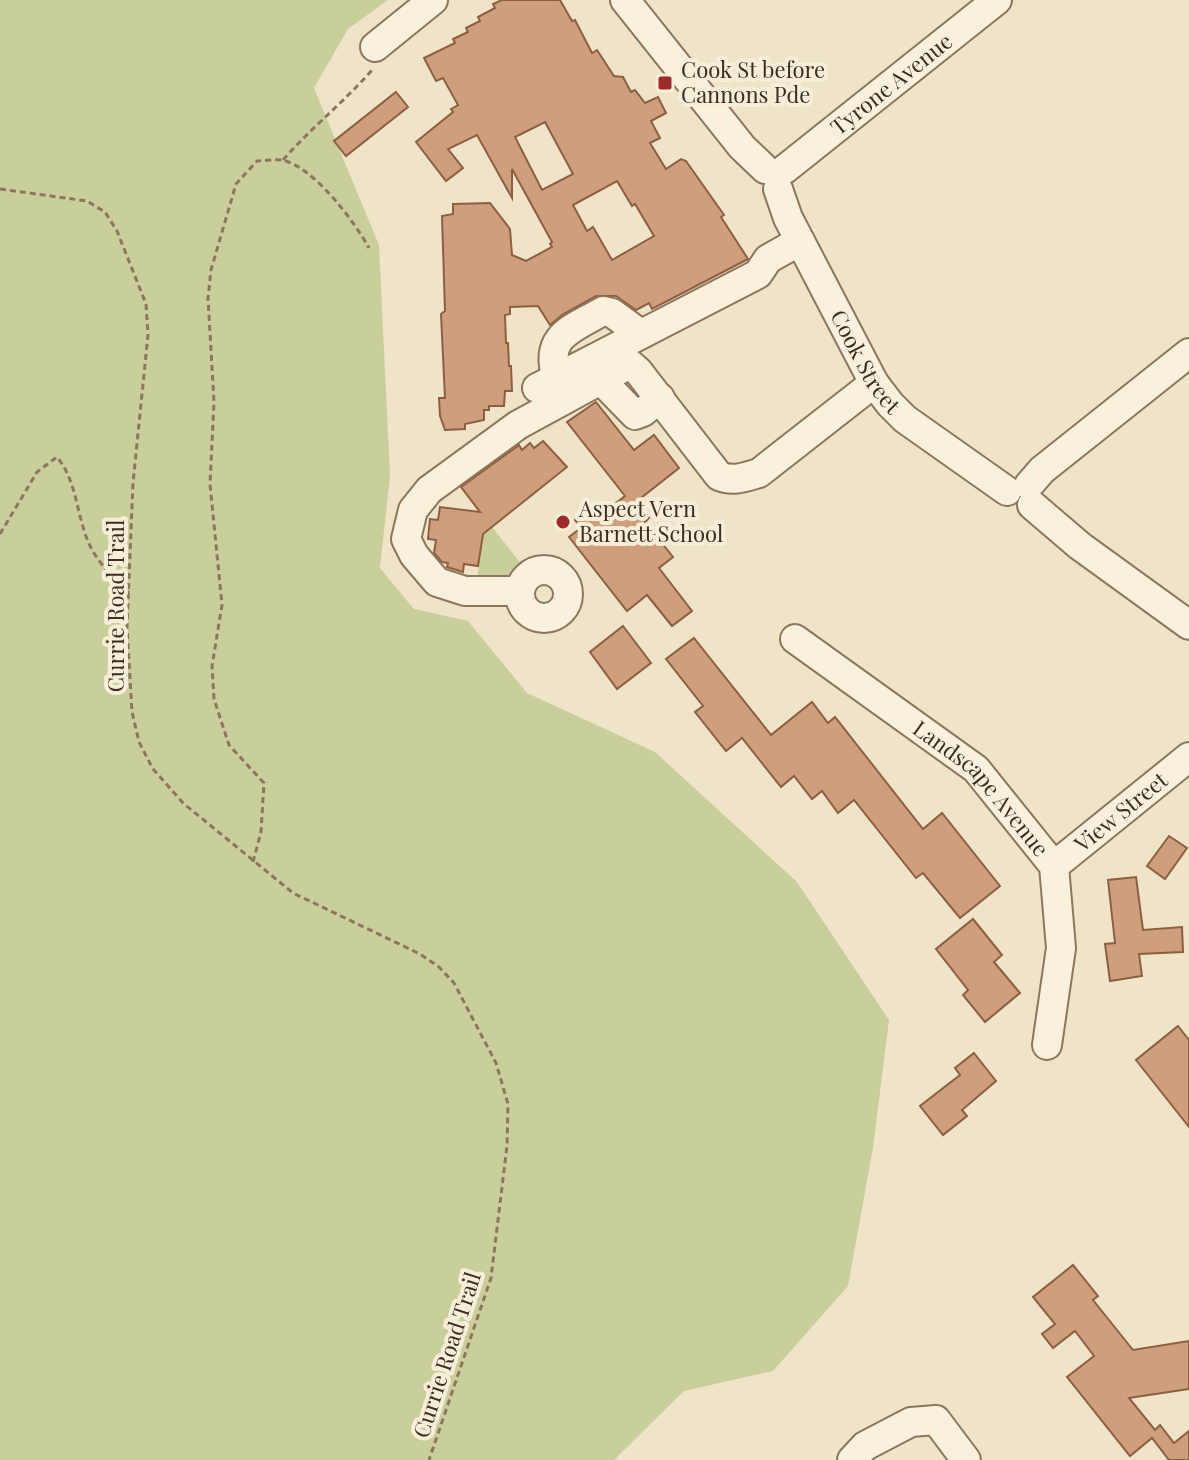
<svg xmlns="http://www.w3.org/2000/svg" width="1189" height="1460" viewBox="0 0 1189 1460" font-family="'Playfair Display',serif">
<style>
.green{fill:#c9cf9b}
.building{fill:#cf9f7d;stroke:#8d5f41;stroke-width:2;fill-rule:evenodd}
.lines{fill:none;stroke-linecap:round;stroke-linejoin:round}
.minor-casing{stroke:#8d765c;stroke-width:32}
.path{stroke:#8d765c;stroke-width:3;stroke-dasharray:6 4;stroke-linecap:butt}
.minor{stroke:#faf1dc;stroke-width:28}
.poi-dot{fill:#9e2a2b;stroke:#f7eed8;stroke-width:3}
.labels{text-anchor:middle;stroke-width:8;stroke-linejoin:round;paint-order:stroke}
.poi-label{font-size:22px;fill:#3d2e20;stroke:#f7eed8;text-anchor:start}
.street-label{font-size:22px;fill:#3d2e20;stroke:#f7eed8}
</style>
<rect width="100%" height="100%" fill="#f0e4c8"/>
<g class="green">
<path d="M 0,0 L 388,0 L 348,29 L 314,88 L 379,245 L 390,476 L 380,568 L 414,609 L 468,621 L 527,693 L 655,752 L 797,882 L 889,1020 L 873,1148 L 848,1286 L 773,1371 L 684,1391 L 614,1460 L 0,1460 Z"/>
<path d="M 485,518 L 526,570 L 513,579 L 477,581 Z"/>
</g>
<g class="building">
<path d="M 502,0 L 560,0 L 572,21 L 575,20 L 592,53 L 597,50 L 614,76 L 623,77 L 631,92 L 635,90 L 645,103 L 658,97 L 666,113 L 651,121 L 660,138 L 650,143 L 666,169 L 681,159 L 686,161 L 724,215 L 721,217 L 748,259 L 652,309 L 649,303 L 636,310 L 616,296 L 596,296 L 562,315 L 550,325 L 538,306 L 510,307 L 510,314 L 505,315 L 506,343 L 508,343 L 509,366 L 511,366 L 512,391 L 505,391 L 504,406 L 489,406 L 489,410 L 484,410 L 484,420 L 465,424 L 465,429 L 445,430 L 440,416 L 439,398 L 445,398 L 441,314 L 445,311 L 442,216 L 453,214 L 453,204 L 490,203 L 510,229 L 512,255 L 526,261 L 552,247 L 550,244 L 552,242 L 512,169 L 512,198 L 477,135 L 448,149 L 463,168 L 446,181 L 416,142 L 453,112 L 451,109 L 458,105 L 443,78 L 436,81 L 424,58 L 455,43 L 453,39 L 468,32 L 466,28 L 480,21 L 478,17 L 495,8 L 493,4 ZM 545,122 L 573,174 L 542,190 L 515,137 ZM 617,181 L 632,206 L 635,204 L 654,236 L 612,260 L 593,227 L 587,231 L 573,205 Z"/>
<path d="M 396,92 L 408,107 L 346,156 L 334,141 Z"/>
<path d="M 596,402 L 634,450 L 654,435 L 679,468 L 636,502 L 649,518 L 645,522 L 673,557 L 659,568 L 692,611 L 672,626 L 647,595 L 627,611 L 569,537 L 581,528 L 575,520 L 596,504 L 603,513 L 625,496 L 567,422 Z"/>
<path d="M 543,441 L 567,467 L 483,534 L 478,566 L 464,564 L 463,572 L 447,567 L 448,563 L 442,562 L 434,553 L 436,540 L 428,539 L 430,519 L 438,520 L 440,507 L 480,512 L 461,487 L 519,445 L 522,450 L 530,443 L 534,448 Z"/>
<path d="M 623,626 L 651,663 L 617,689 L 590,652 Z"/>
<path d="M 694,638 L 771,735 L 812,702 L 828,723 L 835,717 L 923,829 L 942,813 L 1000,886 L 960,918 L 923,873 L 916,878 L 854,800 L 838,813 L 822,791 L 812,799 L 794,776 L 781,787 L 742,738 L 726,751 L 695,712 L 703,706 L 666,659 Z"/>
<path d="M 1169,836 L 1187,848 L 1165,879 L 1147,866 Z"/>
<path d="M 1136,877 L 1143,930 L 1182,927 L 1183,952 L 1139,954 L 1142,976 L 1110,981 L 1105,944 L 1115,943 L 1108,880 Z"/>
<path d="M 973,919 L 1002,955 L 994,962 L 1020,993 L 985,1022 L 963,995 L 968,990 L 936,949 Z"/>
<path d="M 1178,1026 L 1189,1040 L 1189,1127 L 1136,1060 Z"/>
<path d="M 974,1053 L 996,1081 L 962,1110 L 967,1116 L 943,1135 L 920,1106 L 960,1075 L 955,1068 Z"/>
<path d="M 1073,1265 L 1098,1296 L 1093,1300 L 1133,1350 L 1189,1341 L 1189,1389 L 1129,1398 L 1155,1430 L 1160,1425 L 1174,1443 L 1189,1431 L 1189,1460 L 1169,1460 L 1152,1438 L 1130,1456 L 1067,1377 L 1094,1356 L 1075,1331 L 1053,1348 L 1042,1334 L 1055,1324 L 1033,1297 Z"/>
</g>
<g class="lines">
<defs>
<g id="minor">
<path d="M 625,0 L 742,147 L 765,169"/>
<path d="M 375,47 L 433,0"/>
<path id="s1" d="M 785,169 L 997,0"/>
<path id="s2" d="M 778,189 L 788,218 L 874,383 L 890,404 L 905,419 L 1007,491"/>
<path d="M 557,378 C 543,336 572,329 603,311 L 612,313 L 641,334"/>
<path d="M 601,380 L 635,415 L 643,412 L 660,398"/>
<path d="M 537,388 L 758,274 L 768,259 L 800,241"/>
<path d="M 1029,485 L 1042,470 L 1189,353"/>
<path d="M 1032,505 L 1080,546 L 1189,625"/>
<circle cx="544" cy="594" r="24"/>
<path d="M 520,591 L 465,591 L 437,582 L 414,555 L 406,539 L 413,510 L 429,490 L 518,425 L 630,364 L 638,371 L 719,476 C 733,482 745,477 759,473 L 874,383"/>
<path id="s3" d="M 795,639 L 976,769 L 1054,866 L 1061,948 L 1047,1045"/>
<path id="s4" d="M 1054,866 L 1189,757"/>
<path d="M 852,1460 L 865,1446 L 911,1422 L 936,1420 L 966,1460"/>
</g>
</defs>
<use href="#minor" class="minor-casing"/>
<g class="path">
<path d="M 283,160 C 311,128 344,102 372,70"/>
<path d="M 0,189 L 87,201 L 105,212 L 117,231 L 146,304 L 148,335 L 133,483 L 127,627 L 132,712 L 139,742 L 153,769 L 183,803 L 293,893 L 420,954 L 439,967 L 454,983 L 496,1063 L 508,1104 L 507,1146 L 491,1278 L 429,1460"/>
<path d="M 0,534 L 37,472 L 57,457 C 76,480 76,510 87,539 C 95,560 113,578 129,593"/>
<path d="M 253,862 L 261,832 L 264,783 L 229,745 L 214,699 L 212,666 L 222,605 L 210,484 L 214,402 L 208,298 L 211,270 L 236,184 L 257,161 C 265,161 275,159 282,160 C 313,166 355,222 369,248"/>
</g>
<use href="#minor" class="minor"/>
</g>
<g class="poi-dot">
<rect x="657" y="75" width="16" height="16" rx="4"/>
<circle cx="563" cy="522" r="8"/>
</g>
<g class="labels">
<g class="poi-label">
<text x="681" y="78">Cook St before<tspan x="681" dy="25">Cannons Pde</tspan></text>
<text x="579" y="517">Aspect Vern<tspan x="579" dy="25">Barnett School</tspan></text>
</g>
<g class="street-label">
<text dy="8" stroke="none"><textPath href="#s1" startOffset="136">Tyrone Avenue</textPath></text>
<text dy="8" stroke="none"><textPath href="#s2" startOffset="194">Cook Street</textPath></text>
<text transform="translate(116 606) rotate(-90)" y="8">Currie Road Trail</text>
<text dy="8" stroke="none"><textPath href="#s3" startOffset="240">Landscape Avenue</textPath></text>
<text dy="8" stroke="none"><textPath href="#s4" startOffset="86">View Street</textPath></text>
<text transform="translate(447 1355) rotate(-72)" y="8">Currie Road Trail</text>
</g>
</g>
</svg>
